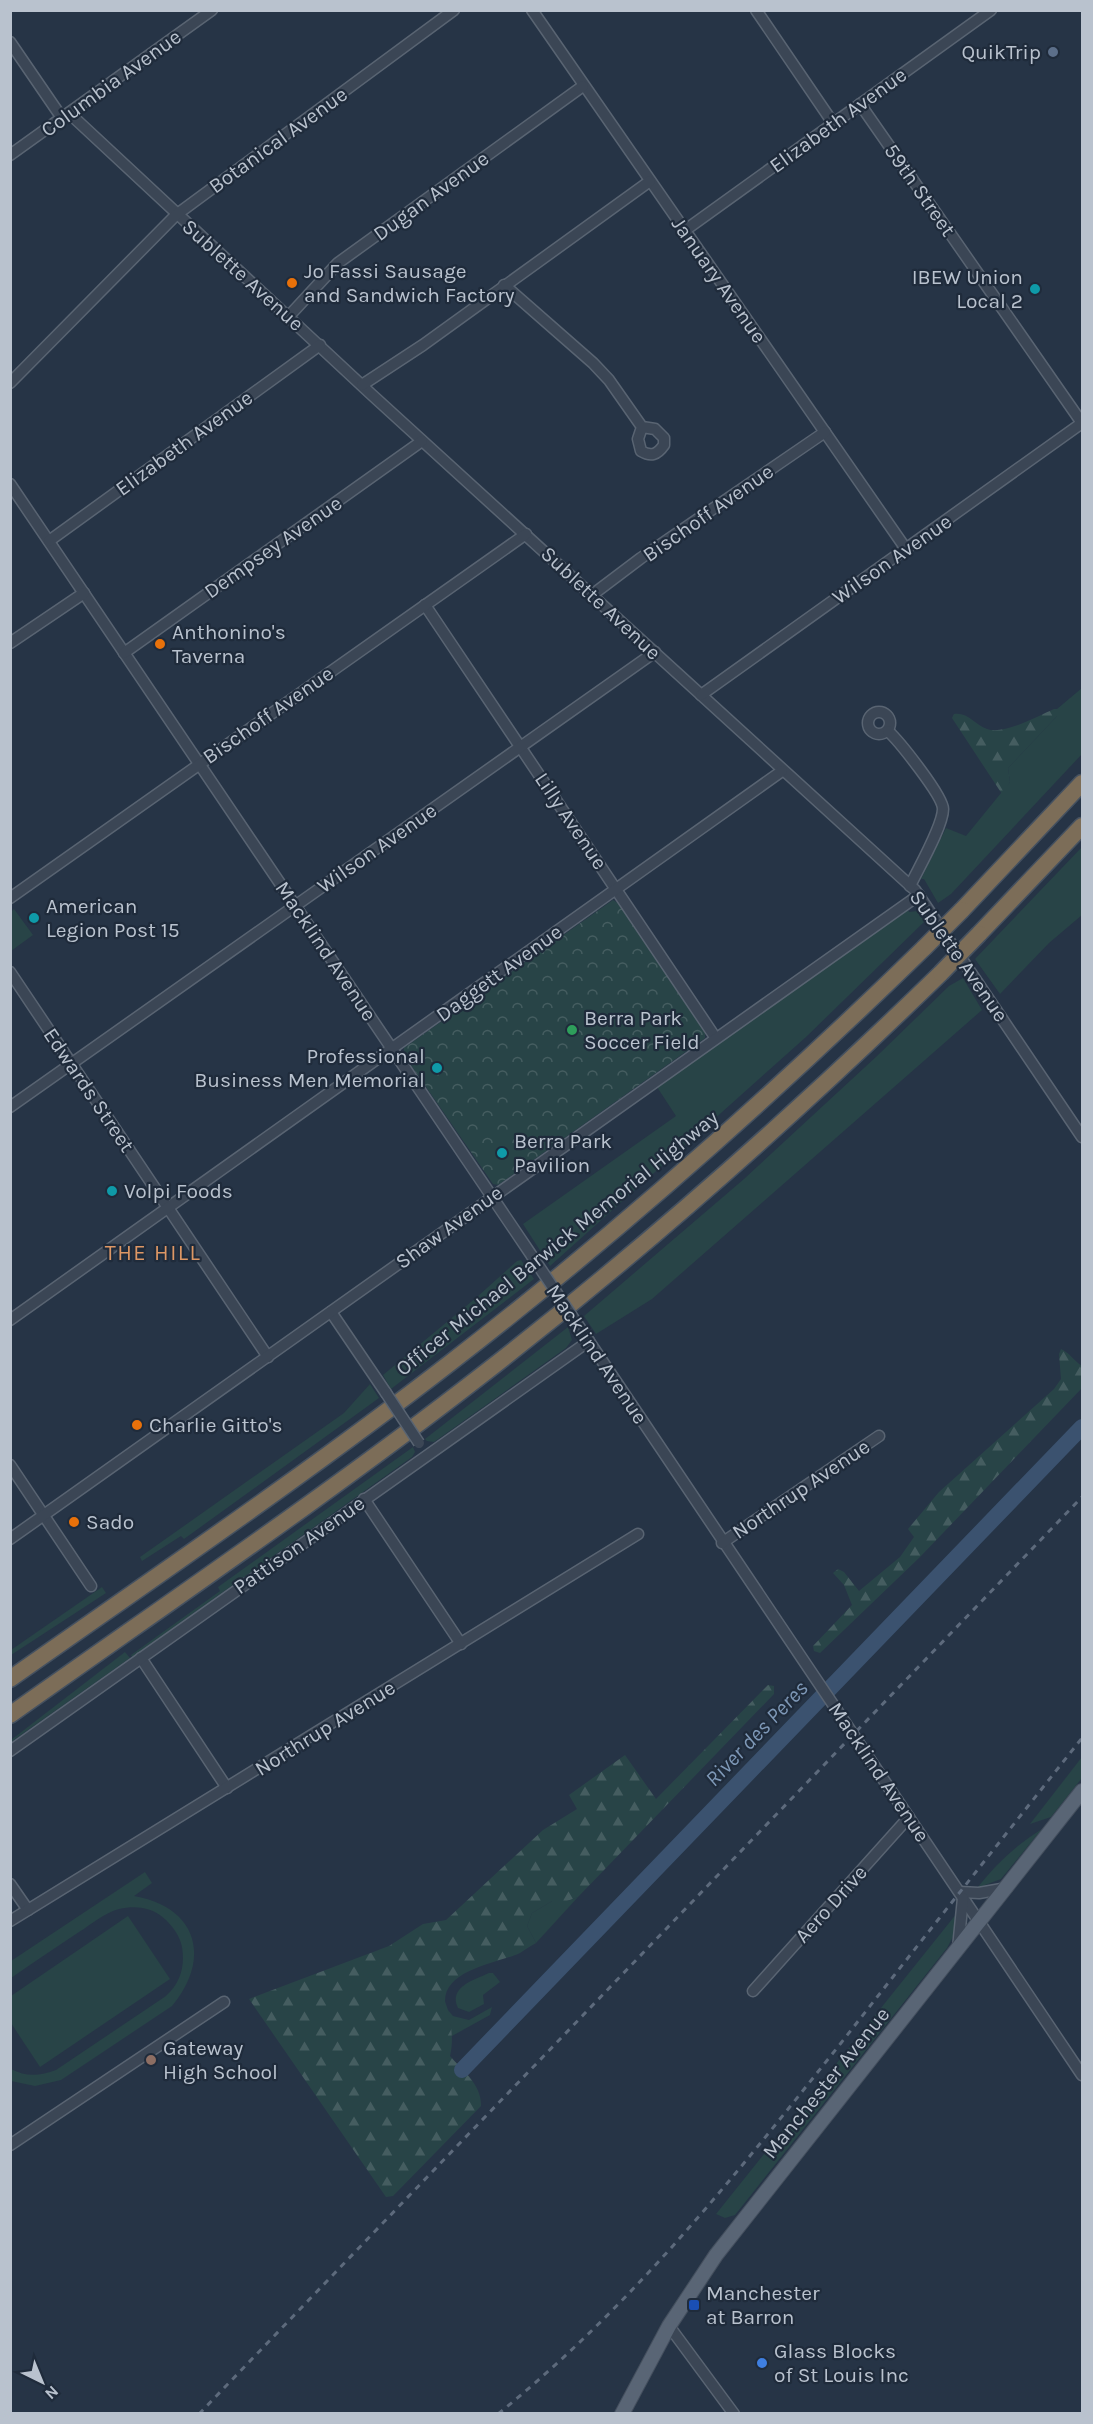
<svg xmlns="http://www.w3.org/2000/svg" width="1093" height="2424" viewBox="0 0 1093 2424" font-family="Karla,sans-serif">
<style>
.grass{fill:#284447}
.forest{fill:url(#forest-firs)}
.park{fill:url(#park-crowns)}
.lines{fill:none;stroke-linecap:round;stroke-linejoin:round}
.river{stroke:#3b526f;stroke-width:16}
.minor-casing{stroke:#596472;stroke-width:13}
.major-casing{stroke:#444f5e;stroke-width:16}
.highway-casing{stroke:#455160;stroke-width:19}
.minor{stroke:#3b4655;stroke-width:10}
.major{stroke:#596575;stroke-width:14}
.highway{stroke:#7c6d58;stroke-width:16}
.rail{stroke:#5d6a7c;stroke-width:3;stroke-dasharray:6 6;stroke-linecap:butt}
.minor-bridge-casing{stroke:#596472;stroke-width:13;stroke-linecap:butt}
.highway-bridge-casing{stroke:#455160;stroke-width:19;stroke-linecap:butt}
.minor-bridge{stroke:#3b4655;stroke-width:10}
.highway-bridge{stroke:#7c6d58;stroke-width:16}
.service-dot{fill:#5c6f8a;stroke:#1f2b3b;stroke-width:2}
.food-dot{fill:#e8710a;stroke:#1f2b3b;stroke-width:2}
.culture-dot{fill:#0f9aa8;stroke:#1f2b3b;stroke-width:2}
.leisure-dot{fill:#2e9e5b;stroke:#1f2b3b;stroke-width:2}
.education-dot{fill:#8d6e63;stroke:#1f2b3b;stroke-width:2}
.transit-dot{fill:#1a4fb4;stroke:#1f2b3b;stroke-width:2}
.shop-dot{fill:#3f7fe0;stroke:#1f2b3b;stroke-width:2}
.labels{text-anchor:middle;stroke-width:4.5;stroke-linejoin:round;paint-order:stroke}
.poi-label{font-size:21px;fill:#b9c2ce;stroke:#1f2b3b;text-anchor:start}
.street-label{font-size:21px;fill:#b9c2ce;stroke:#1f2b3b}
.neighbourhood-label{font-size:22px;letter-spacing:1.5px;fill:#dd9765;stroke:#1f2b3b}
.water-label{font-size:22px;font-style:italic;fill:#7e98b7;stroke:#1f2b3b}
</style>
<defs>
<pattern id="forest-firs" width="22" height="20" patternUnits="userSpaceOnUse" patternTransform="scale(1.5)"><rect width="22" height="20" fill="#284447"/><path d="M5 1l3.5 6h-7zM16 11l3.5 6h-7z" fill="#455d60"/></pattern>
<pattern id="park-crowns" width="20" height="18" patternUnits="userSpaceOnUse" patternTransform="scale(1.5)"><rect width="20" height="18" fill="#284447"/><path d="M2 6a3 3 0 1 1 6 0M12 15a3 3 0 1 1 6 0" fill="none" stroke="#455d60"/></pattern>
</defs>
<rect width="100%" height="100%" fill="#263446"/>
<g class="grass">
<path d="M 1082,688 L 1082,754 L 951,894 L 938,903 L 924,879 L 921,879 L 946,828 L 966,836 L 1010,782 L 1008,768 L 1057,716 L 1057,709 Z"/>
<path d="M 1082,847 L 1082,915 L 1049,943 L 1000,994 L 975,959 Z"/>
<path d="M 14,909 L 33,935 L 11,951 L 11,912 Z"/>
<path d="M 908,910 L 909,912 L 917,911 L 925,921 L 806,1037 L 550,1266 L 523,1224 L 676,1116 L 657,1087 Z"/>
<path d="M 963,978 L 982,1010 L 652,1299 L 596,1334 L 584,1316 L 744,1179 L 877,1056 L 949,986 Z"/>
<path d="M 521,1260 L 534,1279 L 391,1389 L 383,1375 L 477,1297 L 517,1261 Z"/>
<path d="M 568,1327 L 572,1340 L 566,1348 L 434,1442 L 427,1441 L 425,1439 Z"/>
<path d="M 370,1384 L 379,1398 L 184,1539 L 181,1536 L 142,1561 L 140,1557 L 344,1413 Z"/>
<path d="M 413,1447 L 415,1452 L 412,1457 L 132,1657 L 131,1655 L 220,1591 L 218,1587 Z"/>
<path d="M 102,1587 L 106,1593 L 11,1655 L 11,1650 Z"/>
<path d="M 125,1652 L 130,1658 L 11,1742 L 11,1740 Z"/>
<path d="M 1082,1757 L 1082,1778 L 1051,1817 L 1030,1824 Z"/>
<path d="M 1042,1829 L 1001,1879 L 977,1888 C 996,1864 1016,1845 1042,1829 Z"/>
<path d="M 145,1872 L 152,1883 L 134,1896 C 197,1907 212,1958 172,2006 L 61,2080 L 35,2086 L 11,2081 L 11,2069 C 26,2077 40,2076 56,2070 L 166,1996 C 181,1982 185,1966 182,1947 C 180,1936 173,1927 166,1920 C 153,1907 136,1905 119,1909 C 104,1913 92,1924 79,1932 C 56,1947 33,1963 11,1978 L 11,1961 Z"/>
<path d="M 578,1897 L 536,1943 L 527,1926 L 532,1913 L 552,1901 L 567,1901 Z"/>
<path d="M 957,1913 L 956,1931 L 947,1948 L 735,2215 L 725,2218 L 716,2214 Z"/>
<path d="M 128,1916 L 170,1979 L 40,2067 L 11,2023 L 11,1996 Z"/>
<path d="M 489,1973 L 493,1973 L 500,1982 L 483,1995 L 484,2004 L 469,2012 L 458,2008 C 448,1987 474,1980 489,1973 Z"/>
<path d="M 492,2007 L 490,2015 L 452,2036 L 448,2010 L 453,2016 L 469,2020 Z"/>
</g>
<g class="forest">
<path d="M 1054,709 L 1057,709 L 1057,716 L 1008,768 L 1010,782 L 1002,794 L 952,718 L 954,714 C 968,712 975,725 987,729 C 1004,735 1038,716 1054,709 Z"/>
<path d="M 1061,1349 C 1070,1353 1074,1361 1082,1366 L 1082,1388 L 920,1557 L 820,1653 L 814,1651 L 813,1646 L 852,1605 L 844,1585 L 833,1573 L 838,1569 L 844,1572 L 859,1591 L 900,1557 L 914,1537 L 908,1529 L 939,1492 L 1054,1389 L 1061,1379 L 1059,1354 Z"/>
<path d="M 768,1685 L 774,1686 L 774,1694 L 578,1897 L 567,1901 L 552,1901 L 532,1913 L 527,1926 L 536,1943 C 530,1946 525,1950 520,1953 C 499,1963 445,1969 445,2001 C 446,2006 450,2013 450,2019 C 452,2031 453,2044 450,2056 C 462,2070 482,2085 481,2106 L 393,2196 L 386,2197 L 249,1999 L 389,1946 L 423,1924 L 446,1920 L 543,1830 L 577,1809 L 569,1795 L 625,1755 L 656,1799 Z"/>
</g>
<path class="park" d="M 613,900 L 618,903 L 705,1032 L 705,1038 L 498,1185 L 493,1184 L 404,1055 L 404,1048 Z"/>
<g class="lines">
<path class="river" d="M 462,2070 L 1082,1427"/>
<defs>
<g id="minor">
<path d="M 532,10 L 906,549"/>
<path d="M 756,10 L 833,123"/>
<path d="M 10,42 L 62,118"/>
<path d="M 860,104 L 1082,423"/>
<path d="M 69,113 L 371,394 L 915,890 L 1082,1137"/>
<path d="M 10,155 L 212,10"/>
<path d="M 684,231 L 991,10"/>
<path d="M 504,285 L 593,363 L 609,380 L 642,427 L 638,439 L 641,451 C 651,457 657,455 664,445 L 664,438 L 655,429 L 642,427"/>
<path d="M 289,316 L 338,263 L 583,86"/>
<path d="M 10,383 L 176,215 L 454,10"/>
<path d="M 362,385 L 423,345 L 650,181"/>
<path d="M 10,484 L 532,1256"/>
<path d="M 49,541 L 320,345"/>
<path d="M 592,595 L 641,558 L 825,432"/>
<path d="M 425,605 L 715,1037"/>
<path d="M 10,643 L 84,593"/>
<path d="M 124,653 L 422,441"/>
<path d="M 701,695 L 1082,423"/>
<circle cx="879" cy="723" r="11"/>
<path d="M 888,731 C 899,741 943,796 943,809 C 943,826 918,869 910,886"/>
<path d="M 10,898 L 526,534"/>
<path d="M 10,972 L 268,1357"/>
<path d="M 10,1107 L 655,652"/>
<path d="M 331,1312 L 386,1393"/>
<path d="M 10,1320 L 782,771"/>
<path d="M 576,1322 L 1082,2075"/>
<path d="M 10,1465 L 91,1586"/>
<path d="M 364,1499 L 461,1644"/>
<path d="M 10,1539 L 919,895"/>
<path d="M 722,1543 L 879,1436"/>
<path d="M 141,1658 L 227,1788"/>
<path d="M 10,1751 L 589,1341"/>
<path d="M 10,1884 L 28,1910"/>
<path d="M 960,1892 L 979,1893 L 1007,1888"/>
<path d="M 10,1921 L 638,1534"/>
<path d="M 958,1948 L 963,1898"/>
<path d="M 753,1991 L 909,1817"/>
<path d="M 10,2145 L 224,2002"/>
<path d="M 669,2326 L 734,2414"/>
</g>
<path id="major" d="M 622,2414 L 669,2326 L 716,2255 L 1082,1791"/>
<g id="highway">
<path d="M 962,910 L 1082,783"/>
<path d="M 979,934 L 1082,826"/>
<path d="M 10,1679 C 158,1575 308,1473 450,1363 C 617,1234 773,1095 924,948"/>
<path d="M 10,1715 C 168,1603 329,1494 482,1375 C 643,1250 795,1115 941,973"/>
</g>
</defs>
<use href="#minor" class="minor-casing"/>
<use href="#major" class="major-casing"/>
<use href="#highway" class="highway-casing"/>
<use href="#minor" class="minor"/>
<use href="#major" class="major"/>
<use href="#highway" class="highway"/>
<g class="rail">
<path d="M 199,2414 L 1082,1497"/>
<path d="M 498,2414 C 634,2304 733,2178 841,2043 C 921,1941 1002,1839 1082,1738"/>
</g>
<defs>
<g id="minor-bridge">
<path d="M 532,1256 L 576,1322"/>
<path d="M 386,1393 L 419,1443"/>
</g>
<g id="highway-bridge">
<path d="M 924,948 L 962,910"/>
<path d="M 941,973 L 979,934"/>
</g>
</defs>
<use href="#minor-bridge" class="minor-bridge-casing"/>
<use href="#highway-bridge" class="highway-bridge-casing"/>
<use href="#minor-bridge" class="minor-bridge"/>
<use href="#highway-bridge" class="highway-bridge"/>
</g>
<circle class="service-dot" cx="1053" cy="52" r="6"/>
<g class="food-dot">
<circle cx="292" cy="283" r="6"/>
<circle cx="160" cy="644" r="6"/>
<circle cx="137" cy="1425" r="6"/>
<circle cx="74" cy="1522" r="6"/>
</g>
<g class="culture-dot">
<circle cx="1035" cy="289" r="6"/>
<circle cx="34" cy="918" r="6"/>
<circle cx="437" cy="1068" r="6"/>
<circle cx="502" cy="1153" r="6"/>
<circle cx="112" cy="1191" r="6"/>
</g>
<circle class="leisure-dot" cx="572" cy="1030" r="6"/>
<circle class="education-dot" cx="151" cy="2060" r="6"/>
<rect class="transit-dot" x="688" y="2299" width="12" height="12" rx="3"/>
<circle class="shop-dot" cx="762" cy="2363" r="6"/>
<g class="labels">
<g class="poi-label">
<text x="1041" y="59" text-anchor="end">QuikTrip</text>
<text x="304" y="278">Jo Fassi Sausage<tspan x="304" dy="24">and Sandwich Factory</tspan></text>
<text x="1023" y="284" text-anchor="end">IBEW Union<tspan x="1023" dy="24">Local 2</tspan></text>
<text x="172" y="639">Anthonino's<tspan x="172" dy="24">Taverna</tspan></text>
<text x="46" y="913">American<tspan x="46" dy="24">Legion Post 15</tspan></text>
<text x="584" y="1025">Berra Park<tspan x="584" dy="24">Soccer Field</tspan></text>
<text x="425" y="1063" text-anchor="end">Professional<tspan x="425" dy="24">Business Men Memorial</tspan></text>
<text x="514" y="1148">Berra Park<tspan x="514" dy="24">Pavilion</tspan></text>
<text x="124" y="1198">Volpi Foods</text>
<text x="149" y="1432">Charlie Gitto's</text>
<text x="86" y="1529">Sado</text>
<text x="163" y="2055">Gateway<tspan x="163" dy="24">High School</tspan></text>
<text x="706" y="2300">Manchester<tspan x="706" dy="24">at Barron</tspan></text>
<text x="774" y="2358">Glass Blocks<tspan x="774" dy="24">of St Louis Inc</tspan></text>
</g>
<g class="street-label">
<text transform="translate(111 83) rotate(-36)" y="7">Columbia Avenue</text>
<text transform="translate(838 120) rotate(-36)" y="7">Elizabeth Avenue</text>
<text transform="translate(278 140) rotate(-36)" y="7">Botanical Avenue</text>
<text transform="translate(920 190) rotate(55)" y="7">59th Street</text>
<text transform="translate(431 196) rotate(-36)" y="7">Dugan Avenue</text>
<text transform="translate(243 275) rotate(42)" y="7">Sublette Avenue</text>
<text transform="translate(719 280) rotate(55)" y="7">January Avenue</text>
<text transform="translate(184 443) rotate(-36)" y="7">Elizabeth Avenue</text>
<text transform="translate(708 513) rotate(-35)" y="7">Bischoff Avenue</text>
<text transform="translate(273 547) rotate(-35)" y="7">Dempsey Avenue</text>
<text transform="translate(892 559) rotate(-35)" y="7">Wilson Avenue</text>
<text transform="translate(601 603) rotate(43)" y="7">Sublette Avenue</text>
<text transform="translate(268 715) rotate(-35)" y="7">Bischoff Avenue</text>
<text transform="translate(571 821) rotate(56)" y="7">Lilly Avenue</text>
<text transform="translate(377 848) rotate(-35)" y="7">Wilson Avenue</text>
<text transform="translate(326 951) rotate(56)" y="7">Macklind Avenue</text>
<text transform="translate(959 956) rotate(55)" y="7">Sublette Avenue</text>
<text transform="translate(499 973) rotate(-36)" y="7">Daggett Avenue</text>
<text transform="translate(89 1090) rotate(56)" y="7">Edwards Street</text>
<text transform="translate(449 1227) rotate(-36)" y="7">Shaw Avenue</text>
<text transform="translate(557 1243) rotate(-39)" y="7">Officer Michael Barwick Memorial Highway</text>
<text transform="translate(597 1354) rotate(56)" y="7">Macklind Avenue</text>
<text transform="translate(801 1489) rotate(-34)" y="7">Northrup Avenue</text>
<text transform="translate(299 1545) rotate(-35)" y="7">Pattison Avenue</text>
<text transform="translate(325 1728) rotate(-32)" y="7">Northrup Avenue</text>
<text transform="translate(879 1772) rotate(56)" y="7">Macklind Avenue</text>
<text transform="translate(831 1904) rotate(-48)" y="7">Aero Drive</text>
<text transform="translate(826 2083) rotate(-51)" y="7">Manchester Avenue</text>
</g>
<g class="neighbourhood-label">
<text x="153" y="1260">THE HILL</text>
</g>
<g class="water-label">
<text transform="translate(756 1733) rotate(-46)" y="8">River des Peres</text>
</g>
</g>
<rect width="1093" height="2424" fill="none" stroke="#b9c2ce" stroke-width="24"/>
<g transform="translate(42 2382) rotate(137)" stroke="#1f2b3b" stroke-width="4.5" paint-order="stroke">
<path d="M0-4.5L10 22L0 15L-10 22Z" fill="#b9c2ce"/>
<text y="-9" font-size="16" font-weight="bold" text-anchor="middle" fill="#b9c2ce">N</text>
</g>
</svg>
